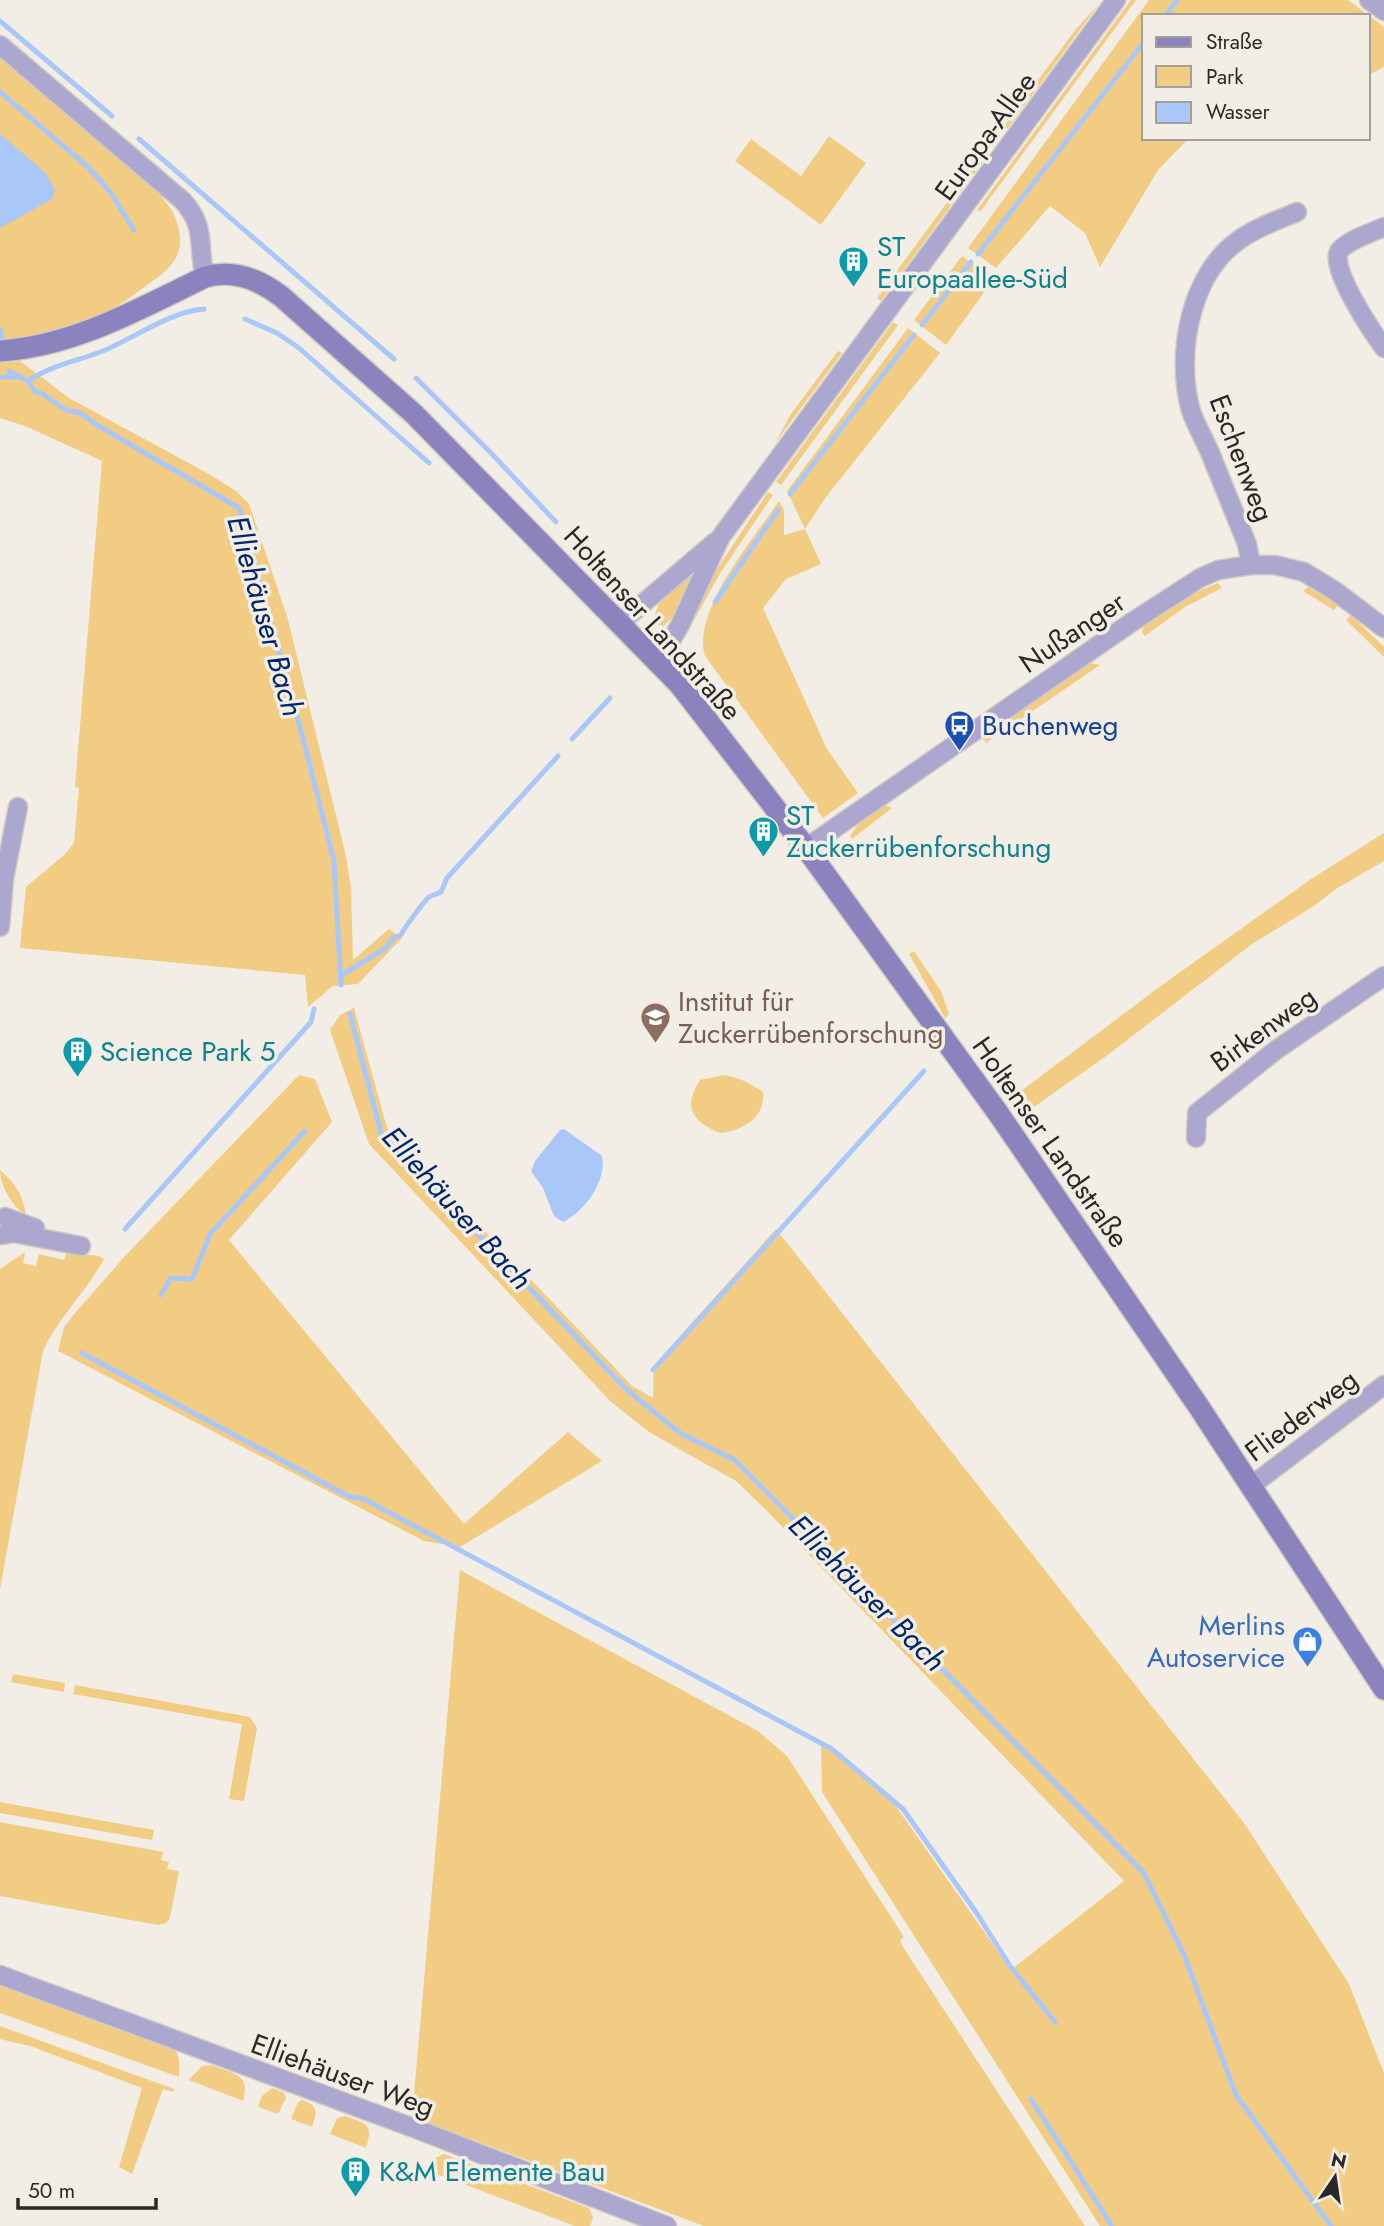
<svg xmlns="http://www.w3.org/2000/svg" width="1384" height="2226" viewBox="0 0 1384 2226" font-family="Jost,sans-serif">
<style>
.green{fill:#f2cc83}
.water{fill:#a9c7f9}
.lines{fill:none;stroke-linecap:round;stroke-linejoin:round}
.stream{stroke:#a9c7f9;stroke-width:5}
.street-casing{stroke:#cfcbc3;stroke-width:21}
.secondary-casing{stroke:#cfcbc3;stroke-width:24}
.street{stroke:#aba7cf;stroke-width:18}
.secondary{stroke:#8b83be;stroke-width:21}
.labels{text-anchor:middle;stroke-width:7;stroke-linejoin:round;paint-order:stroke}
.street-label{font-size:28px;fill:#2b2926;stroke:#f3eee5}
.culture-label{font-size:28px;fill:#0d838f;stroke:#f3eee5;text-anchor:start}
.transit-label{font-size:28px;fill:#164399;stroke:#f3eee5;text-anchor:start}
.education-label{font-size:28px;fill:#785e54;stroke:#f3eee5;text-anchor:start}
.shop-label{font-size:28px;fill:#366cbe;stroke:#f3eee5;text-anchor:end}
.water-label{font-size:30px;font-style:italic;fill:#00276c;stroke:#f3eee5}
</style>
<rect width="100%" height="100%" fill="#f3eee5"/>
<g class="green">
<path d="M 1131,0 L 1136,0 L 980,212 L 977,210 Z"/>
<path d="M 1149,0 L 1348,0 L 1384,27 L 1384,67 L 1368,75 L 1368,16 L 1144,16 L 1144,138 L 1189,138 L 1158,170 L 1100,267 L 1085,233 L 1050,206 L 996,268 L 968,248 Z"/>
<path d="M 1099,4 L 1008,128 L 999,133 L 1076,29 Z"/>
<path d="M 0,56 C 34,85 68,114 102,142 C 125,162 150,180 168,205 C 175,214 180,228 180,240 C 181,263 160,276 143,288 C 97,324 57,334 0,341 Z"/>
<path d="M 829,136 L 866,163 L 821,225 L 735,161 L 751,139 L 801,176 Z"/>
<path d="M 982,155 L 982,163 L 881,301 L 877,298 Z"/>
<path d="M 962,256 L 979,269 L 973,278 L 988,287 L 946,345 L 914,320 Z"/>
<path d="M 893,322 L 898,325 L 781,485 L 776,482 Z"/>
<path d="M 908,328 L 940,353 L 826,497 L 805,529 L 821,564 L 786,579 L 763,608 L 827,749 L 858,793 L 823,818 L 705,656 C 691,612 754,538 779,501 L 784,510 L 784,535 L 805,529 L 787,491 Z"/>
<path d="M 838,351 L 842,353 L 775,443 L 791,414 Z"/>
<path d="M 20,361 L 69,398 L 209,474 L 236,491 L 249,504 L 287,616 L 346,856 L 351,888 L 353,960 L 389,929 L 402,938 L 358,984 L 333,986 L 308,1007 L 305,975 L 20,948 L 26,887 L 64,855 L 74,843 L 79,788 L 75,787 L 102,461 L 25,426 L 0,418 L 0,363 Z"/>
<path d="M 768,492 L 773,495 L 721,572 L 694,620 L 691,619 L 717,569 Z"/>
<path d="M 703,560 L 677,612 L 664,626 L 655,624 C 651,598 686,576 703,560 Z"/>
<path d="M 1218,583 L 1222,588 L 1185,607 L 1145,636 L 1142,632 L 1144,626 L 1185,597 Z"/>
<path d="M 1308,587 L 1338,605 L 1334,610 L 1303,591 Z"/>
<path d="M 1351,615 L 1384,647 L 1384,657 L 1346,620 Z"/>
<path d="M 1090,663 L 1100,665 L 986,743 L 982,737 Z"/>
<path d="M 883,804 L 892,808 L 852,839 L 850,836 C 858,822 870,813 883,804 Z"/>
<path d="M 1384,833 L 1384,861 L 1336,889 L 1314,906 L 1252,944 L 1109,1054 L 1024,1114 L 1013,1097 L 1162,985 L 1311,879 Z"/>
<path d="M 914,951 L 941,991 L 949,1014 L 945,1018 L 909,954 Z"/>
<path d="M 354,1008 L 387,1128 L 632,1386 L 653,1398 L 654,1365 L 776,1229 L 1244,1823 L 1349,1984 L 1384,2073 L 1384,2226 L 1100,2226 L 822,1792 L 821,1742 L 895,1805 L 1011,1970 L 1124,1881 L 766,1510 L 736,1481 L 649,1432 L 610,1401 L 369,1144 L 330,1030 L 340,1015 Z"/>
<path d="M 299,1075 L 315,1079 L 332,1122 L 229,1240 L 464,1524 L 568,1432 L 602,1461 L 460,1547 L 424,1541 L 58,1351 L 64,1327 L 76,1312 L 126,1255 Z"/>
<path d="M 724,1075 C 739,1077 751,1084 763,1092 C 766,1117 742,1131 720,1133 C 691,1121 683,1107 700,1080 Z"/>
<path d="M 0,1170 C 16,1184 23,1195 26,1216 C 13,1207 0,1186 0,1170 Z"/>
<path d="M 25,1252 L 23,1263 L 36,1266 L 39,1254 L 64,1260 L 67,1252 L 99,1256 L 104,1259 C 86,1293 59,1316 43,1351 L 0,1589 L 0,1269 Z"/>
<path d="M 460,1570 L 758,1731 L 787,1756 L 904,1937 L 900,1940 L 903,1947 L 1085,2226 L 704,2226 L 412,2117 Z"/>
<path d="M 13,1674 L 65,1683 L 64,1692 L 11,1682 Z"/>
<path d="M 75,1685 L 250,1717 L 257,1728 L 244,1801 L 229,1799 L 242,1724 L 73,1694 Z"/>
<path d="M 0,1802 L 154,1830 L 152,1840 L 0,1813 Z"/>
<path d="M 0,1822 L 163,1852 L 161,1860 L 169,1862 L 167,1869 L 179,1871 L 170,1918 L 166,1923 L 158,1925 L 0,1896 Z"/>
<path d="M 0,1986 L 176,2051 L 179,2059 L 179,2077 L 0,2013 Z"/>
<path d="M 0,2026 L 174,2089 L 173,2092 L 163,2089 L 132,2174 L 119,2167 L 142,2088 L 30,2046 L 0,2039 Z"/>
<path d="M 211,2065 C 233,2074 251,2073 243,2101 L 189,2080 L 202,2066 Z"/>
<path d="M 272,2088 L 284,2093 L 286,2098 L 278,2114 L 258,2107 L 262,2096 Z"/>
<path d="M 302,2100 C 319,2106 317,2111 312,2127 L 291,2119 L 298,2102 Z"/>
<path d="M 345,2116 C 366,2124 374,2123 366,2148 L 330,2134 L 337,2118 Z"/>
<path d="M 444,2154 L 589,2208 L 593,2218 L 590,2226 L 575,2226 L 429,2171 L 433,2159 Z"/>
</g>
<g class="water">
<path d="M 0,134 L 46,173 L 55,191 L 52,199 L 0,228 Z"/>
<path d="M 564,1129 L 602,1156 C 607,1181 585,1211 563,1222 L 554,1216 L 543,1188 L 531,1171 L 535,1161 L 560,1130 Z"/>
</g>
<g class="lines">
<g class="stream">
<path d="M 1165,16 L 1177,0"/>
<path d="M 0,21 L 112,116"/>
<path d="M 0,92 L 88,167 L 111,193 L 134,230"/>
<path d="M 139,139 L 394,359"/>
<path d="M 978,254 L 1144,42"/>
<path d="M 245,319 L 277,333 L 299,348 L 429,463"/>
<path d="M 922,325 L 971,262"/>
<path d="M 0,329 L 2,337"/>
<path d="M 9,371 L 28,381 L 35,392 L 41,393 L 66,410 L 80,413 L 97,425 L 239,508 L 303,738 L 334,861 L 341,985"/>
<path d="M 0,377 L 18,377"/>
<path d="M 416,378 L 490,452 L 556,522"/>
<path d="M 28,381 C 51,365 78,361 103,351 C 136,337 169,312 204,309"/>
<path d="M 790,494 L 914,335"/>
<path d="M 715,602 L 778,510"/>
<path d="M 572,739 L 610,698"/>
<path d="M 340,978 L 345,973 L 386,948 L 393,938 L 401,935 C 402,931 425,900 429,897 C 433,895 437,894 441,892 L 447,878 L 558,756"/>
<path d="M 350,1014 L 381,1133 L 626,1389 L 680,1433 L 735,1460 L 1144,1873 L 1185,1957 L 1236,2095 L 1331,2226"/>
<path d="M 125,1229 L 311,1022 L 314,1009"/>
<path d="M 161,1295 L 171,1278 L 192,1279 L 210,1234 L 305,1131"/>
<path d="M 82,1353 L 350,1497 L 362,1498 L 832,1749 L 903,1809 L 976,1912 L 1010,1966 L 1055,2022"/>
<path d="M 653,1370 L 924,1071"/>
<path d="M 1031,2099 L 1112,2226"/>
</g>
<defs>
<g id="street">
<path d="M 1369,0 L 1384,11"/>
<path d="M 0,45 L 183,201 C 207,228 197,245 205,277"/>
<path d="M 1384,227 C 1371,233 1350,239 1340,250 C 1327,265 1373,333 1384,348"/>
<path d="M 1251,565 L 1247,544 C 1235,514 1223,485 1211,455 C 1205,440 1196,426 1191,411 C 1175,355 1190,274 1239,240 C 1257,227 1278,220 1297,212"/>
<path d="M 620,623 L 715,542"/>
<path d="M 658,663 L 680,625 L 720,538 L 1116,0"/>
<path d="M 806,848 L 1132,622 L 1200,578 L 1218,570 L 1251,565 L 1275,565 L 1304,572 L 1335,591 L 1384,628"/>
<path d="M 0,927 L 4,879 L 18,807"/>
<path d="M 1196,1138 L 1197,1113 L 1276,1050 L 1384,976"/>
<path d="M 5,1217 L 35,1228"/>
<path d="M 0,1235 L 14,1233 L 81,1246"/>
<path d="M 1251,1486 L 1384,1385"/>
<path d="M 0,1975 L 411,2127 L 667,2226"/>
</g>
<path id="secondary" d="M 0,351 C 74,346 139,309 205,277 C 234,269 259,279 282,297 L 414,414 L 680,685 L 806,848 L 998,1113 L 1199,1407 L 1384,1689"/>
</defs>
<use href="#street" class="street-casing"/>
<use href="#secondary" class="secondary-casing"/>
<use href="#street" class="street"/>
<use href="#secondary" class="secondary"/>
</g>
<defs>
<symbol id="building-pin" viewBox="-11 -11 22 30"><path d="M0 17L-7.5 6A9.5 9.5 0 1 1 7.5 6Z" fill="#0f9aa8" stroke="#f3eee5"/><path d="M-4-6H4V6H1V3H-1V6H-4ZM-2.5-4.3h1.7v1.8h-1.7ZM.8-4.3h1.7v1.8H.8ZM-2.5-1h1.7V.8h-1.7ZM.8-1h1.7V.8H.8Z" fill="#fff"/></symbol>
<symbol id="bus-pin" viewBox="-11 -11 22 30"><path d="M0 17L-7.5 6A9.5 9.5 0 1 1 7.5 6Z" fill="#1a4fb4" stroke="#f3eee5"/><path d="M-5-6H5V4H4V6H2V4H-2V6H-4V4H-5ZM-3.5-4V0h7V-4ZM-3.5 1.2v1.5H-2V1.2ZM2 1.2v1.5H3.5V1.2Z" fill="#fff"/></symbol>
<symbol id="university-pin" viewBox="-11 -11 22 30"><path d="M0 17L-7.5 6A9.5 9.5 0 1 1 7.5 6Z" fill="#8d6e63" stroke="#f3eee5"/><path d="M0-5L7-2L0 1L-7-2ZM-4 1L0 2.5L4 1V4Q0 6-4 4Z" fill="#fff"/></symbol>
<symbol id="shop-pin" viewBox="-11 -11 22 30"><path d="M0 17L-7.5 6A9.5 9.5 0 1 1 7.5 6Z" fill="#3f7fe0" stroke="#f3eee5"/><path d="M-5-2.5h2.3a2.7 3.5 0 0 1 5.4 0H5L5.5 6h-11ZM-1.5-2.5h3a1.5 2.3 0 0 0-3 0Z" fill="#fff"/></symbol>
</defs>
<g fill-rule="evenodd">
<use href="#building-pin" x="836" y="244" width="35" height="47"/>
<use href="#bus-pin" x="942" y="708" width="35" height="47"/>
<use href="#building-pin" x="746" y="814" width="35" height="47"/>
<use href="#university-pin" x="638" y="1000" width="35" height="47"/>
<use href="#building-pin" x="60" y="1034" width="35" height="47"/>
<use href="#shop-pin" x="1290" y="1624" width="35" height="47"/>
<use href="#building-pin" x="338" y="2154" width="35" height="47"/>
</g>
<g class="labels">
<g class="street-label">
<text transform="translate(985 136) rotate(-54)" y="10">Europa-Allee</text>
<text transform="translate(1242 458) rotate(69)" y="10">Eschenweg</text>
<text transform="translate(653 623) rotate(48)" y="10">Holtenser Landstraße</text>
<text transform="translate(1072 632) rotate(-34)" y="10">Nußanger</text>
<text transform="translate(1263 1029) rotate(-36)" y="10">Birkenweg</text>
<text transform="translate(1051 1142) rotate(55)" y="10">Holtenser Landstraße</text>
<text transform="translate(1301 1415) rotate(-37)" y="10">Fliederweg</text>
<text transform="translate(343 2075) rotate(20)" y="10">Elliehäuser Weg</text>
</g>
<g class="culture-label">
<text x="877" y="256">ST<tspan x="877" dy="32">Europaallee-Süd</tspan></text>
<text x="786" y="825">ST<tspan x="786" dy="32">Zuckerrübenforschung</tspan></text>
<text x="100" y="1061">Science Park 5</text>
<text x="379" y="2181">K&amp;M Elemente Bau</text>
</g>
<g class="transit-label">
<text x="982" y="735">Buchenweg</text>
</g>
<g class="education-label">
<text x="678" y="1011">Institut für<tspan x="678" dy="32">Zuckerrübenforschung</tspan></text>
</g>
<g class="shop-label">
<text x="1285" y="1635">Merlins<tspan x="1285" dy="32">Autoservice</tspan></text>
</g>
<g class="water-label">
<text transform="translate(265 616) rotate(74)" y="10">Elliehäuser Bach</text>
<text transform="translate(457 1208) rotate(48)" y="10">Elliehäuser Bach</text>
<text transform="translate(867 1593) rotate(45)" y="10">Elliehäuser Bach</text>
</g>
</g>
<rect x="1142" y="14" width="228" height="126" fill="#f3eee5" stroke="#a39f99" stroke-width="2"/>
<rect x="1156" y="37" width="35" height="10" fill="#8b83be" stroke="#a39f99" stroke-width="2"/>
<text x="1206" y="49" font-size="21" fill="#2b2926">Straße</text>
<rect x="1156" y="66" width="35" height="21" fill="#f2cc83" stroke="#a39f99" stroke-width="2"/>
<text x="1206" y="84" font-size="21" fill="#2b2926">Park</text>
<rect x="1156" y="102" width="35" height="21" fill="#a9c7f9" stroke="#a39f99" stroke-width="2"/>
<text x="1206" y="119" font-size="21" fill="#2b2926">Wasser</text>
<g transform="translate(1335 2177) rotate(13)" stroke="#f3eee5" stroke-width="5" paint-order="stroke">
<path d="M0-5L12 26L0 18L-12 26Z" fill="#2b2926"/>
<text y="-10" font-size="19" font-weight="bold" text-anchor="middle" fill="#2b2926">N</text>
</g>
<path d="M18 2198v10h138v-10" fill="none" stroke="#2b2926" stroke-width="3.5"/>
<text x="28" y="2198" font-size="21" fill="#2b2926" stroke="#f3eee5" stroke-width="5" paint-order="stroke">50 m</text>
</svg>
